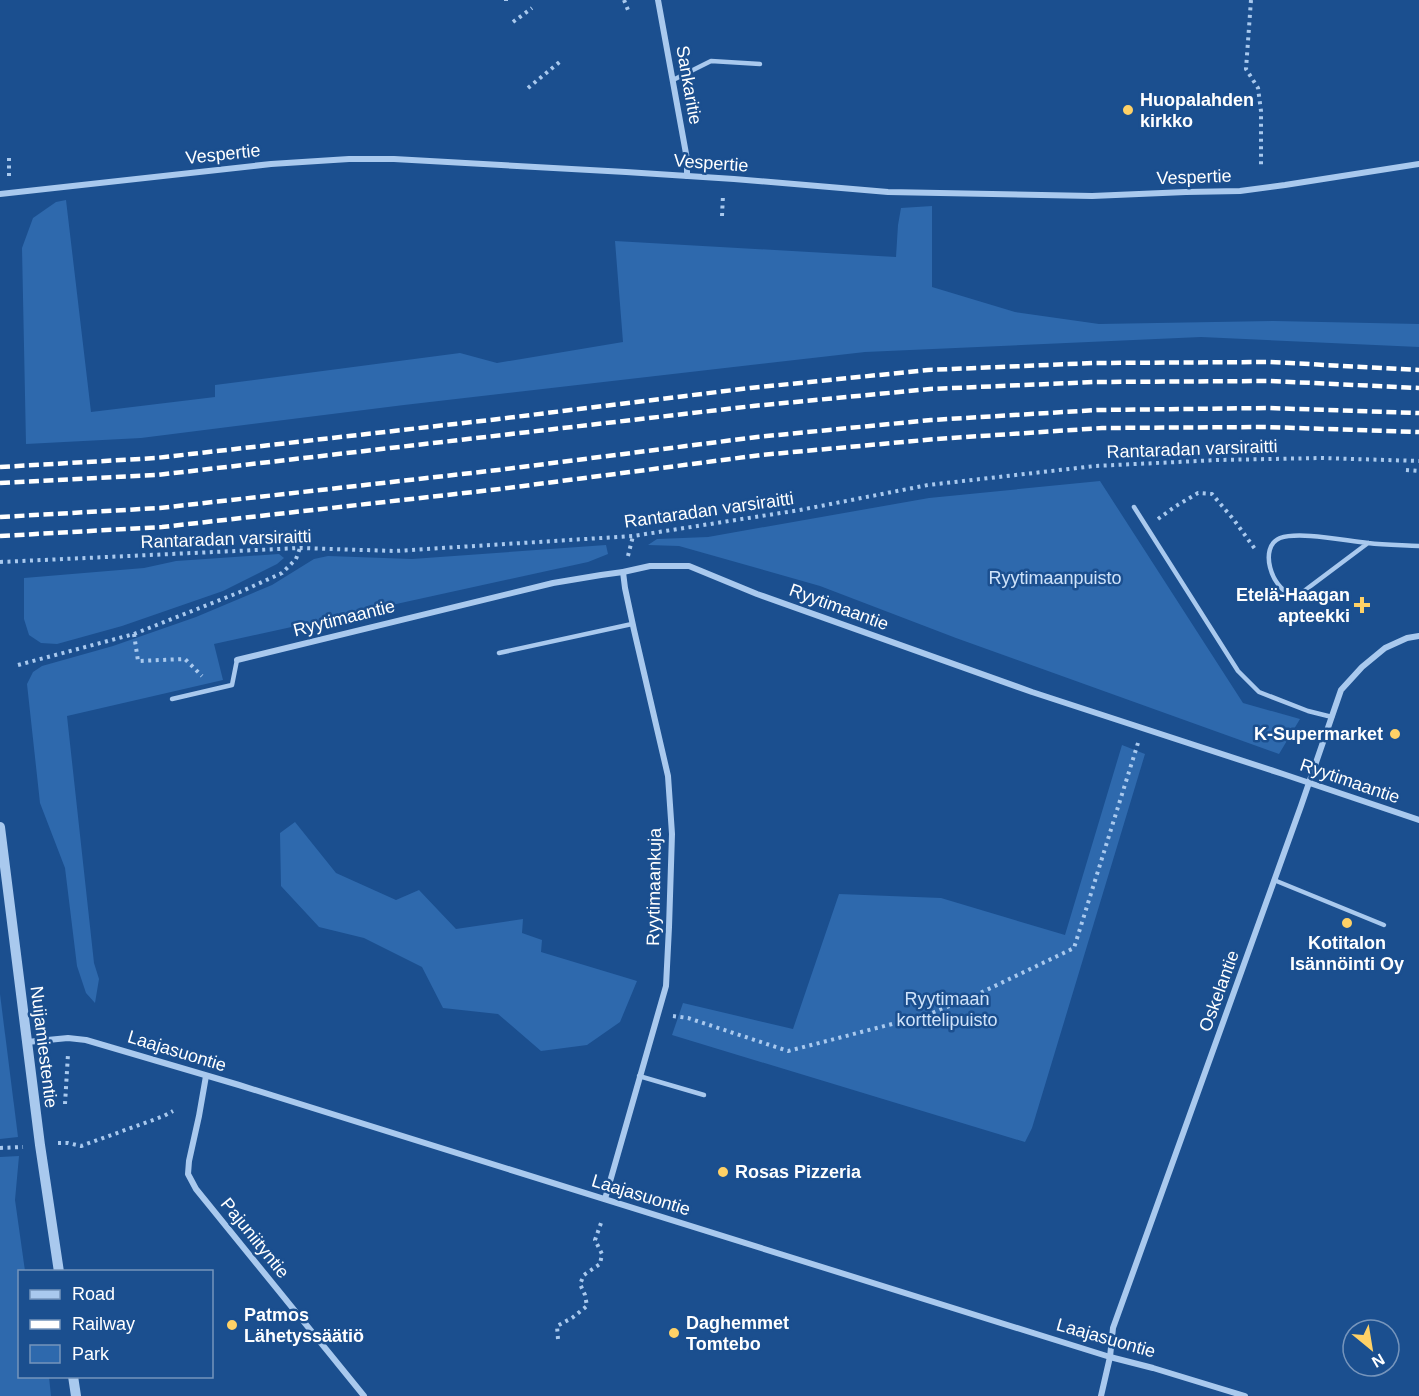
<svg xmlns="http://www.w3.org/2000/svg" width="1419" height="1396" viewBox="0 0 1419 1396" font-family="Arial,sans-serif">
<style>
.green{fill:#2e69ad}
.lines{fill:none;stroke-linecap:round;stroke-linejoin:round}
.path{stroke:#a9c9ee;stroke-width:4;stroke-dasharray:3 4.5;stroke-linecap:butt}
.service{stroke:#a9c9ee;stroke-width:4.5}
.minor{stroke:#a9c9ee;stroke-width:6}
.tertiary{stroke:#a9c9ee;stroke-width:10}
.rail{stroke:#fff;stroke-width:4.5;stroke-dasharray:10 4.5;stroke-linecap:butt}
.poi-dot{fill:#ffd166;stroke:#1b4f8f;stroke-width:2}
.labels{text-anchor:middle;stroke-width:5;stroke-linejoin:round;paint-order:stroke}
.street-label{font-size:18px;fill:#fff;stroke:#1b4f8f}
.poi-label{font-size:18px;font-weight:bold;fill:#fff;stroke:#1b4f8f;text-anchor:start}
.park-label{font-size:18px;fill:#cfe3fa;stroke:#1b4f8f}
</style>
<rect width="100%" height="100%" fill="#1b4f8f"/>
<g class="green">
<path d="M 66,200 L 91,412 L 215,397 L 215,385 L 460,353 L 497,363 L 623,342 L 615,241 L 896,257 L 898,225 L 901,208 L 932,206 L 932,287 L 1015,312 L 1099,324 L 1274,321 L 1419,324 L 1419,347 L 1201,337 L 865,352 L 404,405 L 141,438 L 26,444 L 22,248 L 33,218 L 56,202 Z"/>
<path d="M 1100,481 L 1243,703 L 1300,719 L 1279,754 L 956,638 L 820,586 L 679,546 L 648,545 L 657,539 L 708,537 L 929,498 Z"/>
<path d="M 606,545 L 608,554 L 588,562 L 214,644 L 223,680 L 67,716 L 94,963 L 99,979 L 95,1003 L 86,993 L 77,966 L 65,868 L 40,803 L 27,684 L 33,672 L 42,666 L 113,646 L 196,617 L 272,585 L 314,559 L 328,556 L 412,559 Z"/>
<path d="M 279,554 L 284,558 L 277,564 L 223,591 L 122,626 L 57,644 L 41,643 L 29,635 L 24,619 L 24,578 L 144,568 L 176,561 Z"/>
<path d="M 1122,745 L 1145,754 L 1032,1128 L 1025,1142 L 672,1035 L 683,1003 L 793,1029 L 839,894 L 941,898 L 1065,935 Z"/>
<path d="M 295,822 L 336,873 L 396,900 L 419,890 L 456,929 L 523,919 L 522,933 L 542,940 L 541,952 L 637,981 L 620,1022 L 587,1045 L 541,1051 L 498,1014 L 443,1008 L 422,967 L 364,938 L 319,927 L 281,886 L 280,833 Z"/>
<path d="M 0,994 L 18,1137 L 0,1139 Z"/>
<path d="M 19,1156 L 15,1200 L 25,1271 L 20,1272 L 20,1376 L 49,1377 L 51,1396 L 0,1396 L 0,1157 Z"/>
</g>
<g class="lines">
<g class="path">
<path d="M 506,0 L 506,1"/>
<path d="M 624,0 L 628,10"/>
<path d="M 1251,0 L 1246,69 L 1258,88 L 1261,111 L 1261,167"/>
<path d="M 513,22 L 532,8"/>
<path d="M 528,88 L 562,60"/>
<path d="M 9,158 L 9,178"/>
<path d="M 722,216 L 723,195"/>
<path d="M 1406,470 L 1419,471"/>
<path d="M 1158,519 L 1176,506 L 1198,493 L 1212,494 L 1234,520 L 1255,549"/>
<path d="M 628,556 L 633,536"/>
<path d="M 0,562 L 300,548 L 395,551 L 633,536 L 800,510 L 928,485 L 1095,466 L 1218,460 L 1322,458 L 1419,461"/>
<path d="M 134,634 L 138,661 L 185,659 L 202,676"/>
<path d="M 18,665 L 134,634 L 240,592 L 282,573 L 296,559 L 300,548"/>
<path d="M 673,1016 L 688,1018 L 788,1051 L 927,1015 L 972,997 L 1074,948 L 1138,743"/>
<path d="M 65,1104 L 68,1054"/>
<path d="M 58,1143 L 68,1143 L 81,1146 L 164,1116 L 173,1111"/>
<path d="M 0,1148 L 23,1147"/>
<path d="M 558,1339 L 557,1326 L 572,1318 L 587,1306 L 585,1295 L 580,1284 L 584,1275 L 600,1264 L 602,1254 L 595,1240 L 601,1223"/>
</g>
<g class="service">
<path d="M 673,80 L 711,61 L 760,64"/>
<path d="M 1134,507 L 1238,671 L 1259,692 L 1308,711 L 1332,717"/>
<path d="M 1368,543 L 1300,594 C 1297,594 1293,595 1291,594 C 1272,589 1258,547 1280,538 C 1300,531 1346,541 1368,543 C 1385,545 1402,545 1419,546"/>
<path d="M 499,653 L 632,624"/>
<path d="M 172,699 L 232,685 L 237,660"/>
<path d="M 1274,880 L 1384,925"/>
<path d="M 639,1076 L 704,1095"/>
</g>
<g class="minor">
<path d="M 658,0 L 687,159 L 687,176"/>
<path d="M 0,194 L 271,164 L 349,159 L 394,159 L 626,172 L 734,179 L 888,192 L 1092,196 L 1186,192 L 1240,191 L 1285,185 L 1419,164"/>
<path d="M 237,660 L 553,583 L 601,575 L 623,572 L 650,566 L 689,566 L 757,594 L 1032,692 L 1283,774 L 1419,820"/>
<path d="M 27,1042 L 68,1038 L 86,1040 L 239,1085 L 1110,1357 L 1153,1368 L 1245,1396"/>
<path d="M 206,1076 L 199,1116 L 189,1161 L 188,1174 L 196,1189 L 364,1396"/>
<path d="M 605,1199 L 666,986 L 669,927 L 672,834 L 668,776 L 634,630 L 625,588 L 623,572"/>
<path d="M 1101,1396 L 1110,1357 L 1113,1328 L 1301,806 L 1341,690 L 1362,667 L 1385,648 L 1407,638 L 1419,636"/>
</g>
<g class="tertiary">
<path d="M 0,827 L 40,1145 L 59,1272"/>
<path d="M 73,1376 L 76,1396"/>
</g>
<g class="rail">
<path d="M 0,467 L 156,458 L 490,420 L 750,388 L 928,370 L 1094,363 L 1270,362 L 1419,370"/>
<path d="M 0,483 L 157,475 L 753,406 L 930,389 L 1095,382 L 1270,381 L 1419,388"/>
<path d="M 0,517 L 160,508 L 498,470 L 757,437 L 931,420 L 1098,410 L 1268,408 L 1419,413"/>
<path d="M 0,536 L 162,527 L 500,489 L 761,455 L 936,439 L 1102,428 L 1266,427 L 1419,432"/>
</g>
</g>
<g class="poi-dot">
<circle cx="1128" cy="110" r="6"/>
<path d="M1359 596h6v6h6v6h-6v6h-6v-6h-6v-6h6z"/>
<circle cx="1395" cy="734" r="6"/>
<circle cx="1347" cy="923" r="6"/>
<circle cx="723" cy="1172" r="6"/>
<circle cx="232" cy="1325" r="6"/>
<circle cx="674" cy="1333" r="6"/>
</g>
<g class="labels">
<g class="street-label">
<text transform="translate(689 85) rotate(80)" y="6">Sankaritie</text>
<text transform="translate(223 154) rotate(-6)" y="6">Vespertie</text>
<text transform="translate(711 163) rotate(4)" y="6">Vespertie</text>
<text transform="translate(1194 177) rotate(-2)" y="6">Vespertie</text>
<text transform="translate(1192 449) rotate(-2)" y="6">Rantaradan varsiraitti</text>
<text transform="translate(709 510) rotate(-8)" y="6">Rantaradan varsiraitti</text>
<text transform="translate(226 539) rotate(-2)" y="6">Rantaradan varsiraitti</text>
<text transform="translate(839 607) rotate(20)" y="6">Ryytimaantie</text>
<text transform="translate(344 618) rotate(-14)" y="6">Ryytimaantie</text>
<text transform="translate(1350 781) rotate(19)" y="6">Ryytimaantie</text>
<text transform="translate(654 887) rotate(-89)" y="6">Ryytimaankuja</text>
<text transform="translate(1219 991) rotate(-70)" y="6">Oskelantie</text>
<text transform="translate(44 1047) rotate(83)" y="6">Nuijamiestentie</text>
<text transform="translate(177 1051) rotate(17)" y="6">Laajasuontie</text>
<text transform="translate(641 1195) rotate(17)" y="6">Laajasuontie</text>
<text transform="translate(255 1238) rotate(51)" y="6">Pajuniityntie</text>
<text transform="translate(1106 1338) rotate(16)" y="6">Laajasuontie</text>
</g>
<g class="poi-label">
<text x="1140" y="106">Huopalahden<tspan x="1140" dy="21">kirkko</tspan></text>
<text x="1350" y="601" text-anchor="end">Etelä-Haagan<tspan x="1350" dy="21">apteekki</tspan></text>
<text x="1383" y="740" text-anchor="end">K-Supermarket</text>
<text x="1347" y="949" text-anchor="middle">Kotitalon<tspan x="1347" dy="21">Isännöinti Oy</tspan></text>
<text x="735" y="1178">Rosas Pizzeria</text>
<text x="244" y="1321">Patmos<tspan x="244" dy="21">Lähetyssäätiö</tspan></text>
<text x="686" y="1329">Daghemmet<tspan x="686" dy="21">Tomtebo</tspan></text>
</g>
<g class="park-label">
<text x="1055" y="584">Ryytimaanpuisto</text>
<text x="947" y="1005">Ryytimaan<tspan x="947" dy="21">korttelipuisto</tspan></text>
</g>
</g>
<rect x="18" y="1270" width="195" height="108" fill="#1b4f8f" stroke="#7695bc" stroke-width="1.5"/>
<rect x="30" y="1290" width="30" height="9" fill="#a9c9ee" stroke="#7695bc" stroke-width="1.5"/>
<text x="72" y="1300" font-size="18" fill="#ffffff">Road</text>
<rect x="30" y="1320" width="30" height="9" fill="#ffffff" stroke="#7695bc" stroke-width="1.5"/>
<text x="72" y="1330" font-size="18" fill="#ffffff">Railway</text>
<rect x="30" y="1345" width="30" height="18" fill="#2e69ad" stroke="#7695bc" stroke-width="1.5"/>
<text x="72" y="1360" font-size="18" fill="#ffffff">Park</text>
<g transform="translate(1371 1348) rotate(150)"><circle r="28" fill="#1b4f8f" stroke="#7695bc" stroke-width="1.5"/>
<path d="M0-4.5L10 22L0 15L-10 22Z" fill="#ffd166"/>
<text y="-9" font-size="16" font-weight="bold" text-anchor="middle" fill="#ffffff">N</text>
</g>
</svg>
